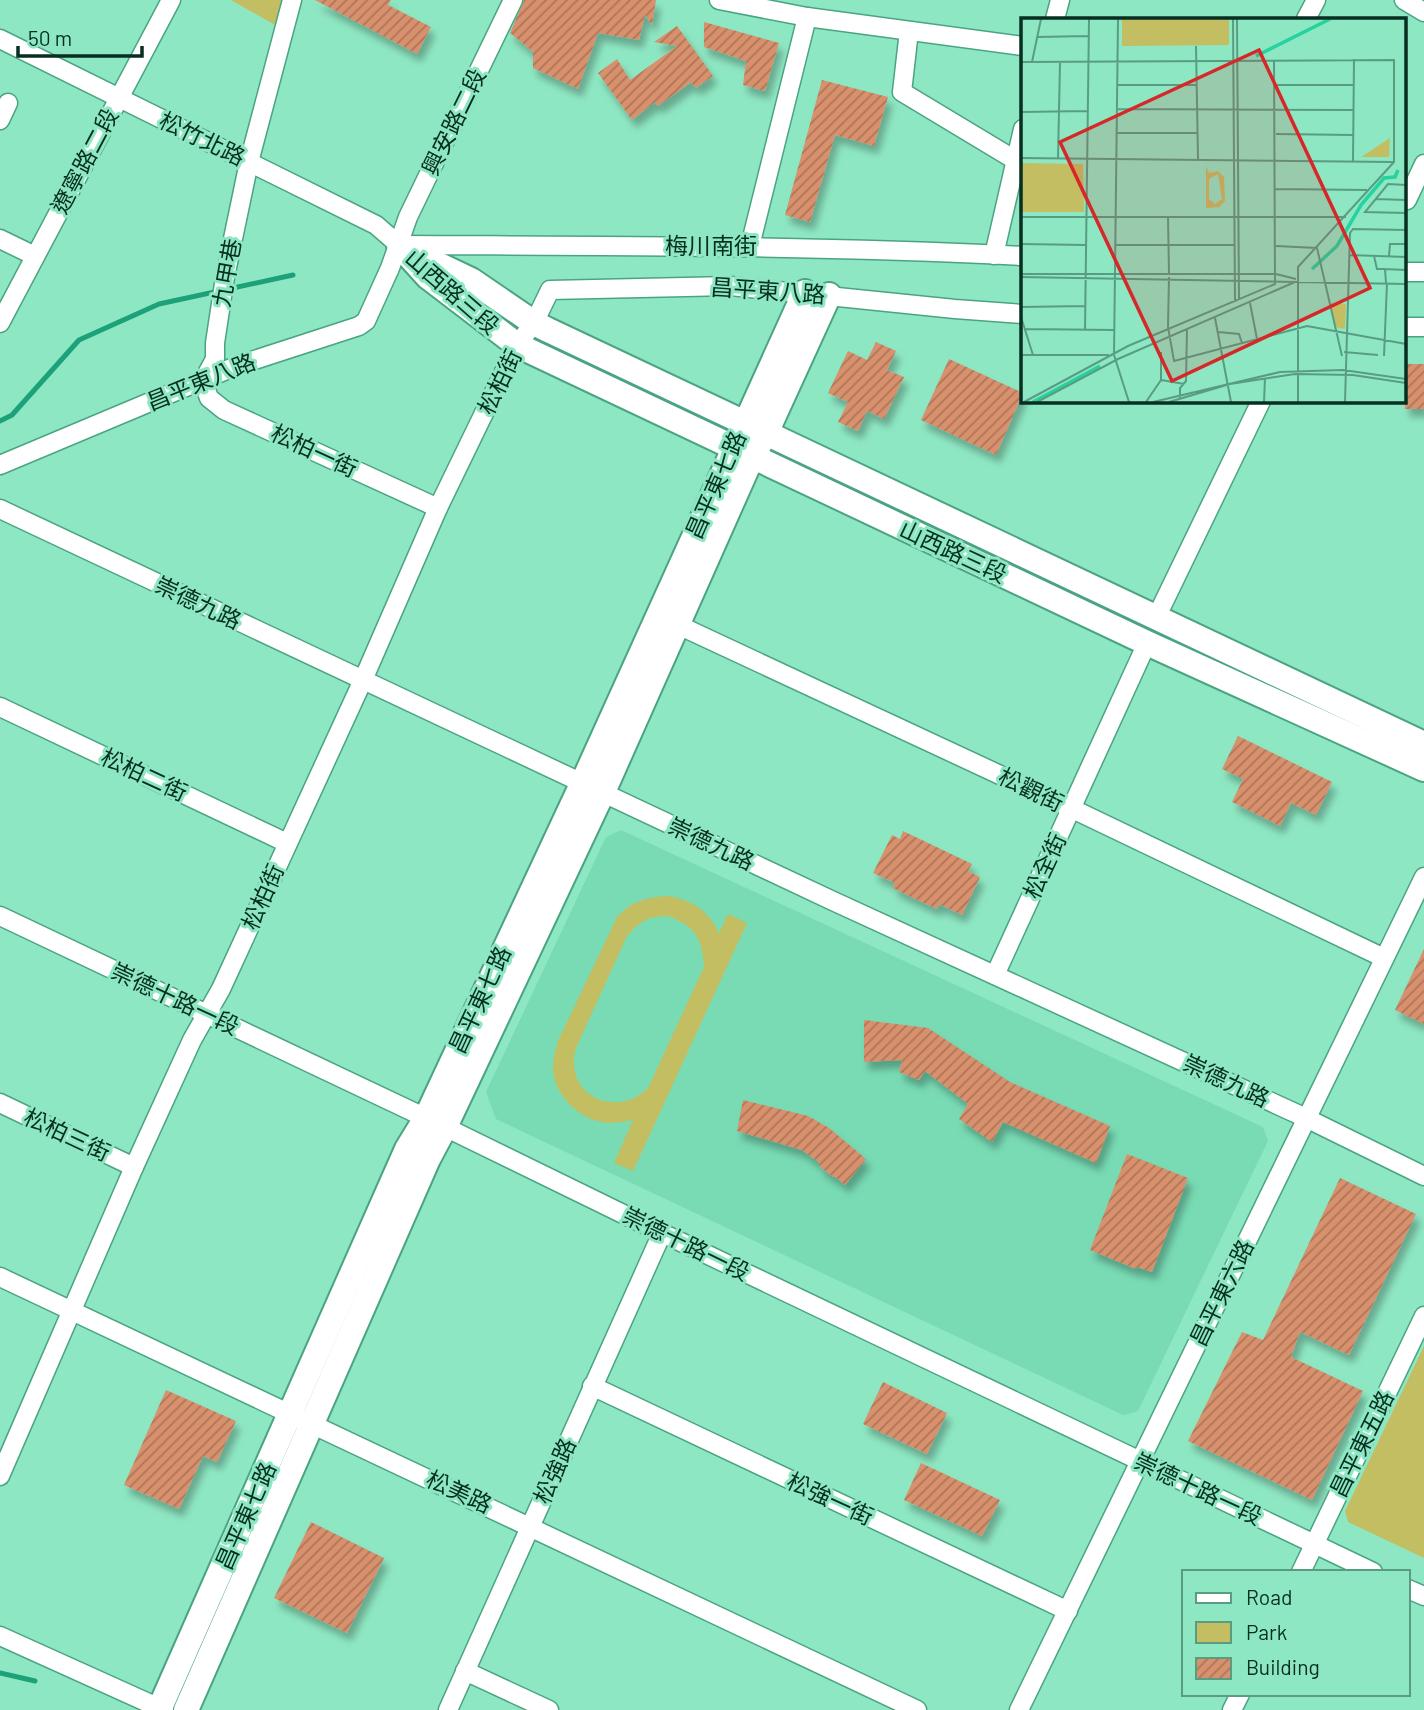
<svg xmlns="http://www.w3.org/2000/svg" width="1424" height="1710" viewBox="0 0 1424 1710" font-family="Barlow,'Noto Sans TC',sans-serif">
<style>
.built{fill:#78dbb4}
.park{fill:#c3be62;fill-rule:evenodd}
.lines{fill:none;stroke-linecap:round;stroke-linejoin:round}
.stream{stroke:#1da178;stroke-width:5}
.building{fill:url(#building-hatch);filter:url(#shadow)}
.street-casing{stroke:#4aa482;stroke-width:21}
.secondary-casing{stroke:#4aa482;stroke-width:28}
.street{stroke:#fff;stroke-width:18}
.secondary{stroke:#fff;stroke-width:24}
.labels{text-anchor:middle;stroke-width:6;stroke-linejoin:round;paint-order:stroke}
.street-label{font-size:23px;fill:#072f21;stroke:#8ee7c3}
.inset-river{fill:none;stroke:#26d29e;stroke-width:3.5}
.inset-road{fill:none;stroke:#589d82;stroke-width:2}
.view{fill:#d62828;fill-opacity:0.15;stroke:#d62828;stroke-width:3.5}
.inset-edge{fill:none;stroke:#072f21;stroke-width:3.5}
</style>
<defs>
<pattern id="building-hatch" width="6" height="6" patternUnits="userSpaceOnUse" patternTransform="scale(1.75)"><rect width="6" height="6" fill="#d8906d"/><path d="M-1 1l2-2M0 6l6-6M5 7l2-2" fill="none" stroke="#ad7659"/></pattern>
<filter id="shadow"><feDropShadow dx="4.5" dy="8" stdDeviation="3.5" flood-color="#0004"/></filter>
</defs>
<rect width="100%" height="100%" fill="#8ee7c3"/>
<path class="built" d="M 621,830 L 1263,1127 L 1268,1141 L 1138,1411 L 1123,1415 L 496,1119 L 486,1092 L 606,837 Z"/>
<g class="park">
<path d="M 231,0 L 282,0 L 275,25 Z"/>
<path d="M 668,896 C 692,900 709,911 719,933 L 728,914 L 747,923 L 633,1171 L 614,1163 L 633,1120 C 623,1122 612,1124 601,1122 C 577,1117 553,1093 553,1068 C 553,1058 556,1049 558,1041 L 617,917 C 632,901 647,897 668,896 ZM 668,916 C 696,927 702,938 704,967 L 648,1088 C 615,1120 563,1095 576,1048 L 627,936 C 642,920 646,917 668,916 Z"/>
<path d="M 1424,1346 L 1424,1558 L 1348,1522 L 1345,1511 Z"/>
</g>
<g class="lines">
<g class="stream">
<path d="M 0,421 L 12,415 L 79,340 L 159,304 L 293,275"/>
<path d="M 0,1673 L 35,1681"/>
</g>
</g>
<g class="building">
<path d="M 315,0 L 391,0 L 388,5 L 431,27 L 417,54 Z"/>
<path d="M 524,0 L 656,0 L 652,25 L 645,15 L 639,40 L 598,33 L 578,89 L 533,68 L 533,52 L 510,33 Z"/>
<path d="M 704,22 L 779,43 L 765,91 L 743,85 L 746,61 L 704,47 Z"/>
<path d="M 677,26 L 713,76 L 696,88 L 691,82 L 658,106 L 655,102 L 632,120 L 598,73 L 617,59 L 630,80 L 677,46 L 654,42 Z"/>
<path d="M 822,80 L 888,97 L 874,146 L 835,135 L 810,222 L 785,215 Z"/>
<path d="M 876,342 L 896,351 L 887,370 L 904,377 L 884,419 L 867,411 L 858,431 L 838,422 L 848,402 L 828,393 L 848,351 L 867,360 Z"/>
<path d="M 949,359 L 1023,393 L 996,455 L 921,420 Z"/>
<rect x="1405" y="364" width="19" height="45"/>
<path d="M 1238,736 L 1332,782 L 1316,815 L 1291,803 L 1280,826 L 1232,802 L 1243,779 L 1222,769 Z"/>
<path d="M 903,831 L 972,864 L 968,871 L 980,877 L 962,915 L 939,904 L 937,909 L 909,896 L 893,888 L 895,883 L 873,873 L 892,835 L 900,839 Z"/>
<path d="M 1424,949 L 1424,1024 L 1395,1010 Z"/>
<path d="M 864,1020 L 928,1028 L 1010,1082 L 1110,1126 L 1096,1163 L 1003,1122 L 992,1142 L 959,1119 L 968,1104 L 925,1071 L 919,1080 L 899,1072 L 902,1060 L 864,1062 Z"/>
<path d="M 743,1100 L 808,1116 L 829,1128 L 866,1159 L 845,1185 L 834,1176 L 833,1177 L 819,1166 L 821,1164 L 802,1150 L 737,1131 Z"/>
<path d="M 1127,1154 L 1188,1178 L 1152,1272 L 1137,1267 L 1136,1269 L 1090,1250 Z"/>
<path d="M 1340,1178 L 1416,1214 L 1349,1355 L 1300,1332 L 1291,1357 L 1363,1391 L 1312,1500 L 1188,1441 L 1242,1332 L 1263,1340 Z"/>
<path d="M 883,1382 L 947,1413 L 927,1454 L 863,1424 Z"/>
<path d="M 166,1390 L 236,1421 L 217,1462 L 203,1456 L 179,1509 L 124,1485 Z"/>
<path d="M 921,1463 L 1000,1500 L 982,1536 L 904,1500 Z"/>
<path d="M 311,1522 L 384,1558 L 347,1633 L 274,1598 Z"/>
</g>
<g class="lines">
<defs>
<g id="street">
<path d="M 292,0 L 249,162 L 225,277 L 215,343 L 215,359 L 203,381 L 209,398 L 224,410 L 438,508"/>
<path d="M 719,0 L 807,17 L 1023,46"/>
<path d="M 1404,0 L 1424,12"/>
<path d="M 1055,19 L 1060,0"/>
<path d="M 1306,19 L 1316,0"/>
<path d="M 909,31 L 902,92 L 1015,160"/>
<path d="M 0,39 L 376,225 L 399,245"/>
<path d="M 0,120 L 8,103"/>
<path d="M 1407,200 L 1424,164"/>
<path d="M 0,239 L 35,256"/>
<path d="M 403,245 C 610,246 816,245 1023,256"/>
<path d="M 750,246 L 807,17"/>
<path d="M 994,255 L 1023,129"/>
<path d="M 1405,272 L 1424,272"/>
<path d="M 0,323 L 171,0"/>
<path d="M 1405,327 L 1424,327"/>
<path d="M 0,465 L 236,366 L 359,326 L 366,321 L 390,268 L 408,217 L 513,0"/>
<path d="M 0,509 L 833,901 L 1306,1118 L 1424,1176"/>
<path d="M 1156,618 L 1261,401"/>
<path d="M 676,624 L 1058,802 L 1384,958"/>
<path d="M 0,707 L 287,843"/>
<path d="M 0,916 L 445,1127 L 662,1233 L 1373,1572"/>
<path d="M 995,975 L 1147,643"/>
<path d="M 0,1103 L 134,1167"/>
<path d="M 0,1277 L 917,1710"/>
<path d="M 592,1386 L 1068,1611"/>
<path d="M 0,1476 L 134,1167 L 192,1040 L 221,989 L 363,680 L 438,508 L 517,345 L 534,323 L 550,290 L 730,286 L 955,309 L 1023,314"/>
<path d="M 1301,1572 L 1424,1316"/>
<path d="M 1408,1589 L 1424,1596"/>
<path d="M 0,1636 L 164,1710"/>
<path d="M 465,1671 L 549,1710"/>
<path d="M 448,1710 L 662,1233"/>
<path d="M 1019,1710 L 1424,877"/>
<path d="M 1232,1710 L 1240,1694"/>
</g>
<g id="secondary">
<path d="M 399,245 L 428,277 L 517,345 L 1147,643 L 1424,769"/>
<path d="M 412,252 L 471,280 L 534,323 L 548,330 L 1424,744"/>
<path d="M 159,1710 L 407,1149 L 426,1118 L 583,782 L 805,292"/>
<path d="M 186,1710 L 428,1159 L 445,1127 L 603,792 L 752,457 L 766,433 L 829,295"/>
</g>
</defs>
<use href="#street" class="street-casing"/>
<use href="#secondary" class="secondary-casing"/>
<use href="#street" class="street"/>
<use href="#secondary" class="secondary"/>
</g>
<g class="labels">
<g class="street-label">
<text transform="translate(454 122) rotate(-64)" y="8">興安路二段</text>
<text transform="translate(202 139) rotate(26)" y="8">松竹北路</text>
<text transform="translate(85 161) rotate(-62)" y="8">遼寧路二段</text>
<text x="711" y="254">梅川南街</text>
<text transform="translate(227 273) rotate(-80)" y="8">九甲巷</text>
<text transform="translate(768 291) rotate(4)" y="8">昌平東八路</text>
<text transform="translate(452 292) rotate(41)" y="8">山西路三段</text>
<text transform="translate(201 382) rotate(-22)" y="8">昌平東八路</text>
<text transform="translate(500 382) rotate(-64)" y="8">松柏街</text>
<text transform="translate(314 451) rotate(25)" y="8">松柏一街</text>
<text transform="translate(716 485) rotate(-66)" y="8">昌平東七路</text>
<text transform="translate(953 552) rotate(25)" y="8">山西路三段</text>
<text transform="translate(198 603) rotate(25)" y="8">崇德九路</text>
<text transform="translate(144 775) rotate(25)" y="8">松柏二街</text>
<text transform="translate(1031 790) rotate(26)" y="8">松觀街</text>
<text transform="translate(711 844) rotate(25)" y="8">崇德九路</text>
<text transform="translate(1045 866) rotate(-65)" y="8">松全街</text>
<text transform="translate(263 897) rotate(-66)" y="8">松柏街</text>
<text transform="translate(175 999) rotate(25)" y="8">崇德十路一段</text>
<text transform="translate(480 1000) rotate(-65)" y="8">昌平東七路</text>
<text transform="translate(1226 1081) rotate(25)" y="8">崇德九路</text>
<text transform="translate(67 1135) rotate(25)" y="8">松柏三街</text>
<text transform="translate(686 1244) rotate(26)" y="8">崇德十路一段</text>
<text transform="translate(1222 1293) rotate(-64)" y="8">昌平東六路</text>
<text transform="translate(1362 1444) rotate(-64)" y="8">昌平東五路</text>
<text transform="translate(555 1471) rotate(-66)" y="8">松強路</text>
<text transform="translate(1198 1489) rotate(25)" y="8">崇德十路一段</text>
<text transform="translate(459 1492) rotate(25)" y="8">松美路</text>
<text transform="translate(830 1499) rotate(25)" y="8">松強一街</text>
<text transform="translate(246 1516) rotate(-66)" y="8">昌平東七路</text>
</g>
</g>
<g transform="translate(1021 18)">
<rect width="385" height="385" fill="#8ee7c3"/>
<path d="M 101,1 L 208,1 L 208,27 L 101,28 ZM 369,120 L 368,139 L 340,139 ZM 0,145 L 62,146 L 63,194 L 0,194 ZM 185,148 L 188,155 L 197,153 L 203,159 L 204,183 L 198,189 L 185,190 ZM 197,156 L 201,181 L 194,186 L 188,181 L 188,161 ZM 309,285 L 325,286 L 324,311 L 314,309 Z" fill="#c3be62" fill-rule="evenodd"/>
<path class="inset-river" d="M 235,38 L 309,1M 291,251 L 316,228 L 340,187 L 363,160 L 374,159 L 377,152M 12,384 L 79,348"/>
<path class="inset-road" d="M 97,1 L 93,337 L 108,384M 212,1 L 214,283M 216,1 L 218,282M 17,19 L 67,18M 175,28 L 177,141M 0,44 L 373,42 L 373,144 L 277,249 L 277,384M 11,44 L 20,1M 96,67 L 176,67M 253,67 L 333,67M 96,91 L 333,92M 0,94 L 67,93M 96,115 L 176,115M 255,116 L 332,117M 0,140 L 372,144M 37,140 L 39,44M 332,143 L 333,41M 385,167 L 367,166 L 344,194 L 385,195M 254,171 L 346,172M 355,181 L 385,182M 0,199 L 325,199M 147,199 L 148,255M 0,226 L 65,227M 94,227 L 214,227M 255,228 L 296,230 L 321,338M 328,237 L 385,239M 353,238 L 356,251 L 364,251M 368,238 L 369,226 L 385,226M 0,256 L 255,256 L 275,261M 0,259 L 385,266M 148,259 L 147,309 L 153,343 L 286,308 L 385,326M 365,265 L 364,251 L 385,252M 229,285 L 236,321M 0,289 L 64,288M 0,299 L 12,337M 194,300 L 210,384M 4,311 L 93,312M 64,312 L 68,1M 197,314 L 218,316 L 221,325M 140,334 L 140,362 L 163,366M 323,334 L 357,337M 0,337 L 88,337M 363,338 L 366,265M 159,380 L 159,370 L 165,363 L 166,311M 3,384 L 107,328 L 254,266 L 253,42M 16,384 L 97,341 L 274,264M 125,384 L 140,362M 132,384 L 259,354 L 322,352 L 385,361M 148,384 L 209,366 L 274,356 L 332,357 L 385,365M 243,384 L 244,360M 324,384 L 329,215 L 332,211 L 385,212"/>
<path class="view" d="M 238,32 L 349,270 L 151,363 L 39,124 Z"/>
<rect width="385" height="385" class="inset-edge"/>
</g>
<rect x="1182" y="1570" width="228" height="126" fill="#8ee7c3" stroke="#589d82" stroke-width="2"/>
<rect x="1196" y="1593" width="35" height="10" fill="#ffffff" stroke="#589d82" stroke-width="2"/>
<text x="1246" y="1605" font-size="21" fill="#072f21">Road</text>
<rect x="1196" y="1622" width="35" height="21" fill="#c3be62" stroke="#589d82" stroke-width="2"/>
<text x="1246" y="1640" font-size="21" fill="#072f21">Park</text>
<rect x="1196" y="1658" width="35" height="21" fill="url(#building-hatch)" stroke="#589d82" stroke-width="2"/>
<text x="1246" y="1675" font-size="21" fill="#072f21">Building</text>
<path d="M18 46v10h124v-10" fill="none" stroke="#072f21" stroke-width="3.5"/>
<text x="28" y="46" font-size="21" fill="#072f21" stroke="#8ee7c3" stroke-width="5" paint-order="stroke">50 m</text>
</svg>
